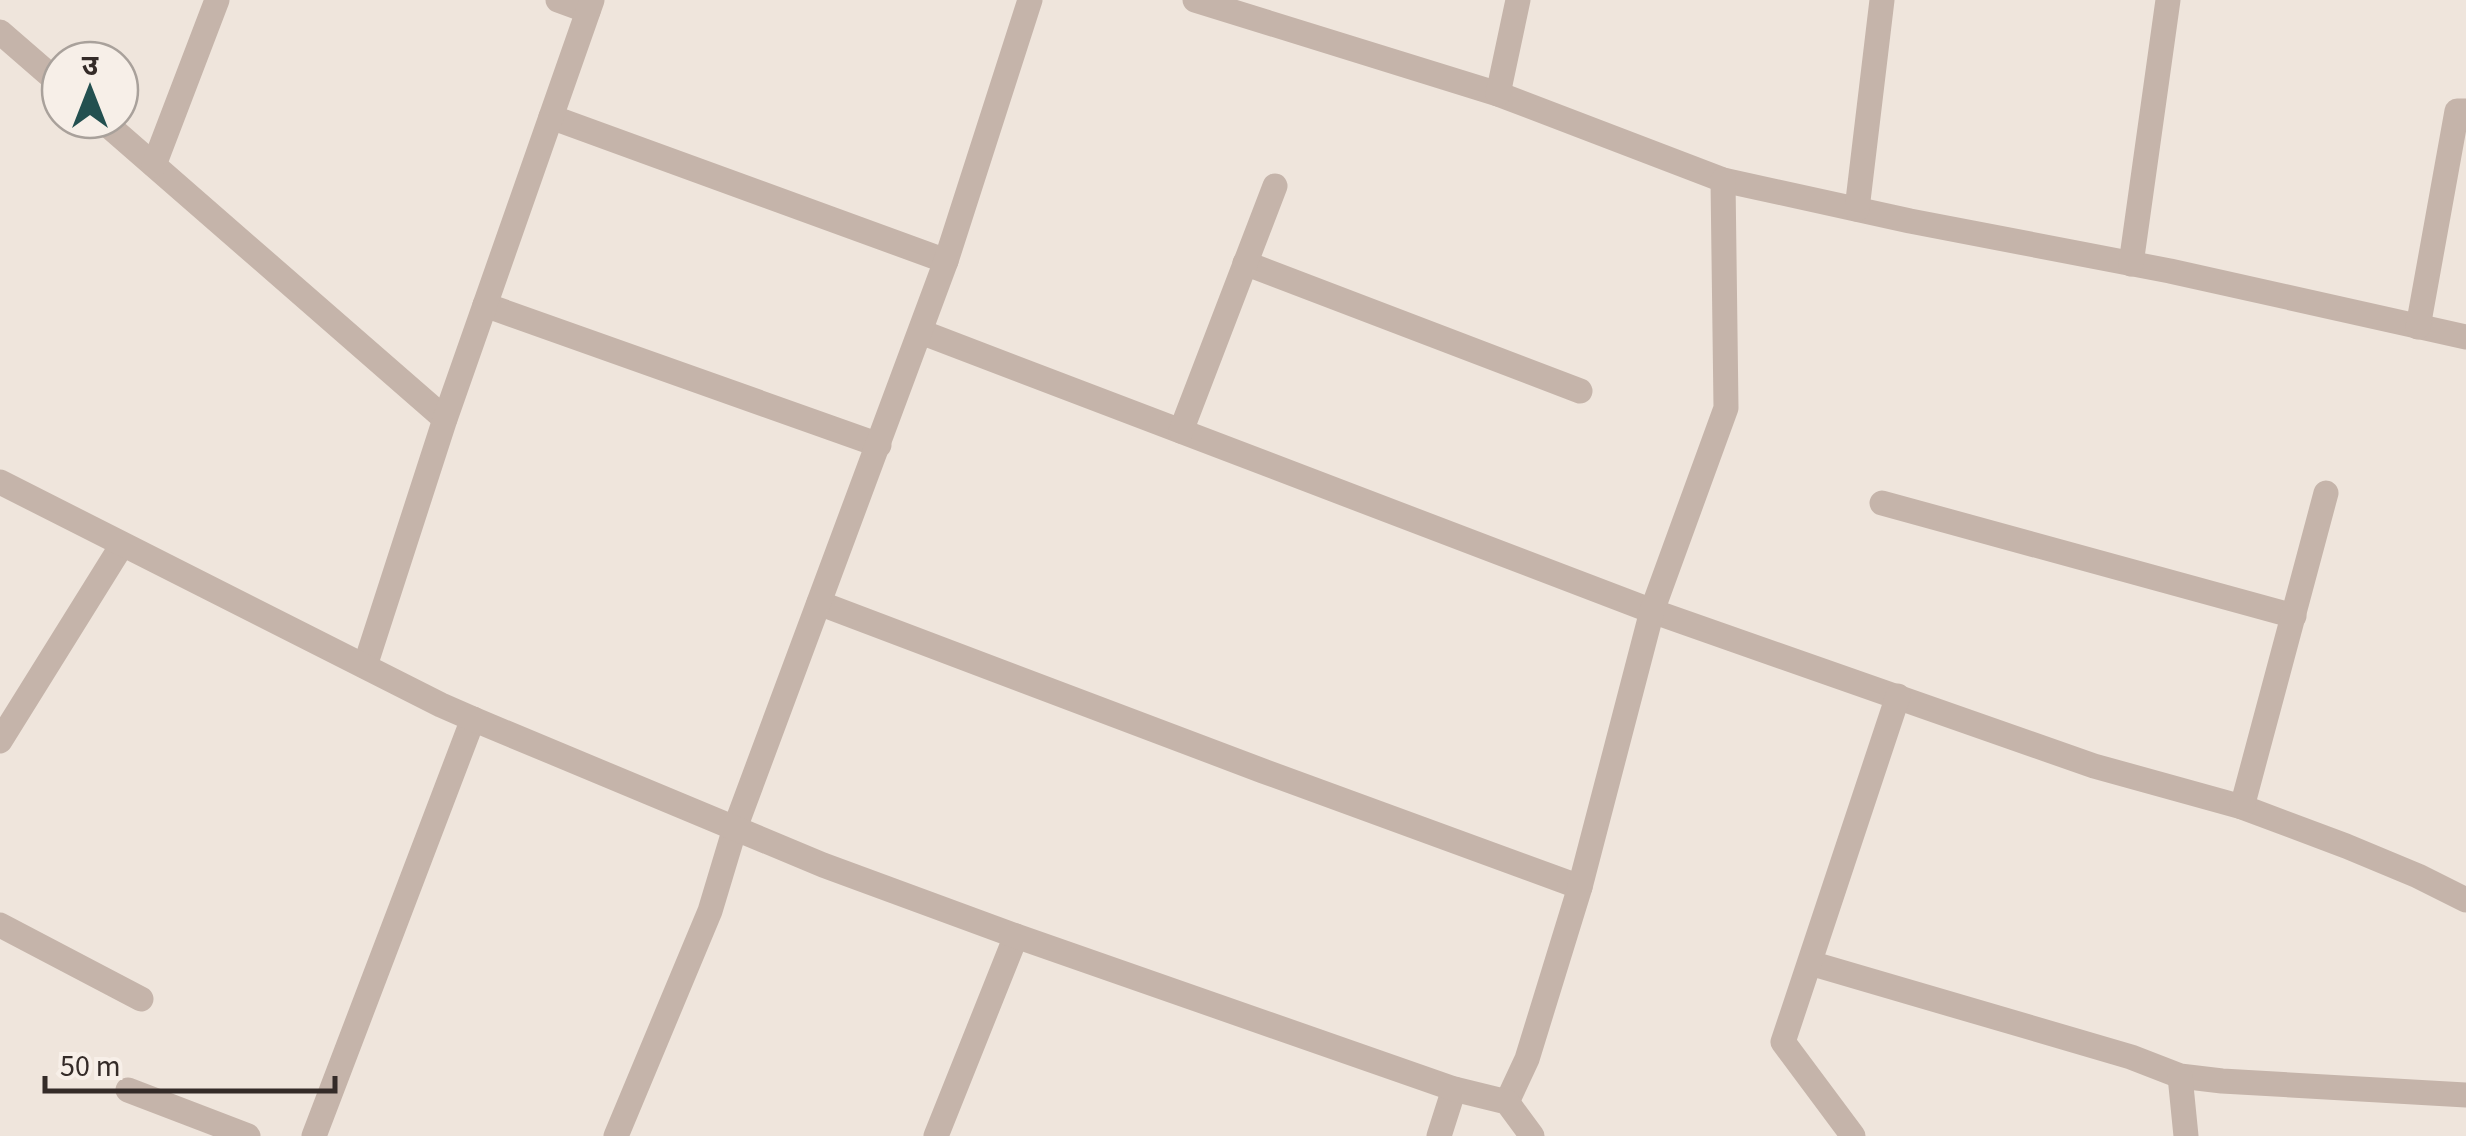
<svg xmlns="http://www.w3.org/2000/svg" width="2466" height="1136" viewBox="0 0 2466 1136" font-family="'Source Sans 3','Noto Sans Devanagari',sans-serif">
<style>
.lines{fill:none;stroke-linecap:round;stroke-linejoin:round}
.minor{stroke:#c5b4aa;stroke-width:25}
.tertiary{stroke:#c5b4aa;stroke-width:25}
</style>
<rect width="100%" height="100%" fill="#efe5dc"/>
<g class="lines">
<g class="minor">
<path d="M 558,0 L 588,11"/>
<path d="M 1195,0 L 1498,94 L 1723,180 L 1910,221 L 2170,271 L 2466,337"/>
<path d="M 0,32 L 60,84"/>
<path d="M 1498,94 L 1518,0"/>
<path d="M 551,117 L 946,261"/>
<path d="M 102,120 L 445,419"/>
<path d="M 154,165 L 217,0"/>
<path d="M 1857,209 L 1882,0"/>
<path d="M 1245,263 L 1580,391"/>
<path d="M 2131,264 L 2168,0"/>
<path d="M 485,305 L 879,445"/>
<path d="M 2418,327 L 2457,111 L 2466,111"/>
<path d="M 921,332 L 1652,611 L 2094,766 L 2242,807 L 2346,846 L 2418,876 L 2466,900"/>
<path d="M 1181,431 L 1275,186"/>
<path d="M 1882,503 L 2294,616"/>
<path d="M 819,603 L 1263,771 L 1580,887"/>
<path d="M 365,666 L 445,419 L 592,0"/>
<path d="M 0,741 L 122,545"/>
<path d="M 2242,807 L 2326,493"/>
<path d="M 0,925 L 141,999"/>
<path d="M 1810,963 L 2131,1057 L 2180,1076 L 2222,1081 L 2466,1095"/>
<path d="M 2180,1076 L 2186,1136"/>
<path d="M 128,1090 L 248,1136"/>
<path d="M 1507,1102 L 1527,1059 L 1580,887 L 1652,611 L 1726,408 L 1723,180"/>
<path d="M 314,1136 L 473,719"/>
<path d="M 616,1136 L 710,911 L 735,828 L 946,261 L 1030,0"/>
<path d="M 936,1136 L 1016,936"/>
<path d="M 1439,1136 L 1454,1089"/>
<path d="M 1853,1136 L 1783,1042 L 1898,696"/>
</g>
<path class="tertiary" d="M 0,482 L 441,705 L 473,719 L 823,865 L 1016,936 L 1454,1089 L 1507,1102 L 1532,1136"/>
</g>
<g transform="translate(90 90)"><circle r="48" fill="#f7efe8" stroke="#a9a19b" stroke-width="2.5"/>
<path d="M0-8L18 38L0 25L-18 38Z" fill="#235050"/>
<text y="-15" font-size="28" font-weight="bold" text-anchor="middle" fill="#342b28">उ</text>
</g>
<path d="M45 1076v15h290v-15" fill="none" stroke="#342b28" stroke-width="5"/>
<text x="60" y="1076" font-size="30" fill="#342b28" stroke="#f7efe8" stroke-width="8" paint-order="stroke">50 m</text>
</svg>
